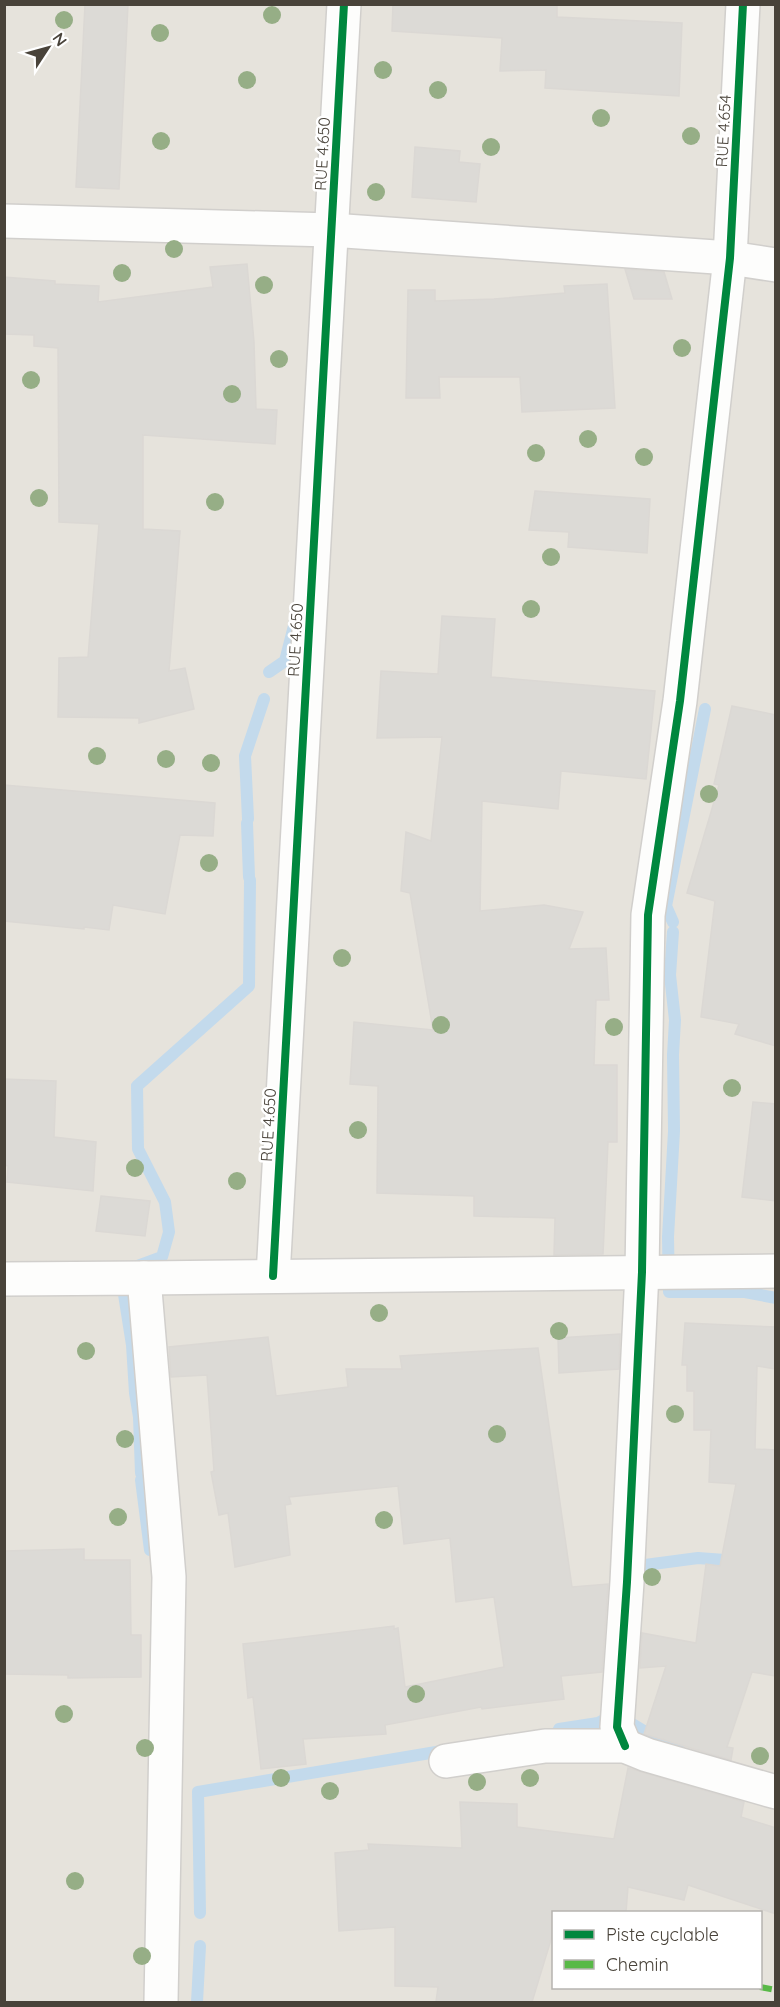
<svg xmlns="http://www.w3.org/2000/svg" width="780" height="2007" viewBox="0 0 780 2007" font-family="Quicksand,sans-serif">
<style>
.residential{fill:#e6e3dc;fill-rule:evenodd}
.lines{fill:none;stroke-linecap:round;stroke-linejoin:round}
.stream{stroke:#c3daec;stroke-width:12}
.building{fill:#dcdad6;stroke:#dbd8d4;stroke-width:1.5}
.minor-casing{stroke:#d1cfcc;stroke-width:36}
.minor{stroke:#fdfdfc;stroke-width:33}
.quiet{stroke:#58b947;stroke-width:6;stroke-dasharray:12 6;stroke-linecap:butt}
.cycleway-casing{stroke:#fff;stroke-width:11}
.cycleway{stroke:#00873e;stroke-width:8}
.tree{fill:#96ae86}
.labels{text-anchor:middle;stroke-width:5;stroke-linejoin:round;paint-order:stroke}
.street-label{font-size:16px;fill:#49433a;stroke:#fff}
</style>
<rect width="100%" height="100%" fill="#f3f1ee"/>
<path class="residential" d="M 5,5 L 775,5 L 775,2002 L 5,2002 ZM 554,1912 L 760,1912 L 760,1988 L 554,1988 Z"/>
<g class="lines">
<g class="stream">
<path d="M 269,672 L 285,661 L 296,618"/>
<path d="M 248,819 L 245,756 L 264,699"/>
<path d="M 247,823 L 249,877"/>
<path d="M 673,922 L 666,906 L 705,709"/>
<path d="M 673,932 L 670,975 L 675,1020 L 673,1055 L 674,1131 L 668,1237 L 669,1292 L 745,1292 L 776,1298"/>
<path d="M 135,1267 L 162,1257 L 169,1232 L 165,1202 L 138,1149 L 137,1086 L 249,986 L 250,880"/>
<path d="M 123,1288 L 132,1345 L 135,1393 L 139,1417 L 141,1473"/>
<path d="M 141,1480 L 150,1550"/>
<path d="M 630,1567 L 698,1558 L 738,1561"/>
<path d="M 622,1718 L 657,1739"/>
<path d="M 559,1729 L 598,1723 L 615,1714"/>
<path d="M 659,1740 L 680,1751"/>
<path d="M 200,1913 L 198,1792 L 448,1750"/>
<path d="M 197,2002 L 200,1946"/>
</g>
</g>
<g class="building">
<path d="M 85,4 L 128,4 L 119,189 L 76,187 Z"/>
<path d="M 393,4 L 557,4 L 557,17 L 682,23 L 679,96 L 545,88 L 546,70 L 500,71 L 502,38 L 392,31 Z"/>
<path d="M 415,147 L 460,151 L 459,162 L 480,164 L 476,202 L 412,197 Z"/>
<path d="M 247,264 L 254,342 L 256,409 L 277,410 L 275,444 L 143,435 L 143,529 L 180,531 L 169,671 L 185,668 L 194,709 L 139,723 L 139,718 L 58,717 L 59,658 L 88,657 L 99,524 L 59,522 L 58,348 L 34,346 L 34,335 L 4,334 L 4,277 L 55,281 L 55,284 L 99,286 L 98,302 L 213,287 L 210,267 Z"/>
<path d="M 625,269 L 664,272 L 672,299 L 634,299 Z"/>
<path d="M 607,284 L 615,408 L 522,412 L 520,377 L 439,377 L 440,398 L 406,398 L 408,290 L 435,290 L 435,301 L 494,299 L 565,293 L 564,286 Z"/>
<path d="M 535,491 L 650,499 L 647,553 L 568,547 L 569,532 L 529,530 Z"/>
<path d="M 442,616 L 495,619 L 491,677 L 655,691 L 646,779 L 561,771 L 558,809 L 482,801 L 480,911 L 544,905 L 583,912 L 569,949 L 606,948 L 609,1000 L 596,1000 L 594,1065 L 617,1065 L 617,1142 L 608,1142 L 603,1254 L 554,1255 L 555,1218 L 474,1216 L 474,1196 L 377,1193 L 378,1086 L 350,1084 L 354,1022 L 433,1030 L 410,893 L 401,891 L 406,832 L 431,841 L 442,737 L 377,738 L 381,671 L 438,674 Z"/>
<path d="M 732,706 L 776,715 L 776,1046 L 735,1034 L 739,1024 L 701,1017 L 715,901 L 687,893 L 719,785 L 714,784 Z"/>
<path d="M 4,785 L 215,803 L 213,836 L 180,835 L 165,914 L 113,905 L 109,930 L 84,927 L 84,929 L 4,921 Z"/>
<path d="M 4,1079 L 56,1081 L 54,1137 L 96,1142 L 93,1191 L 7,1182 L 8,1166 L 4,1165 Z"/>
<path d="M 753,1102 L 776,1104 L 776,1201 L 742,1197 Z"/>
<path d="M 101,1196 L 150,1201 L 145,1236 L 96,1231 Z"/>
<path d="M 685,1323 L 776,1327 L 776,1369 L 757,1366 L 755,1449 L 776,1450 L 776,1676 L 752,1672 L 727,1747 L 733,1748 L 731,1760 L 644,1734 L 666,1666 L 640,1668 L 642,1633 L 696,1643 L 706,1564 L 720,1566 L 736,1484 L 709,1482 L 711,1430 L 694,1430 L 694,1391 L 687,1391 L 687,1365 L 682,1365 Z"/>
<path d="M 620,1334 L 619,1369 L 559,1373 L 558,1338 Z"/>
<path d="M 268,1337 L 276,1396 L 348,1387 L 346,1369 L 402,1369 L 400,1356 L 538,1348 L 572,1587 L 608,1584 L 602,1672 L 561,1676 L 564,1699 L 482,1709 L 481,1707 L 385,1725 L 386,1734 L 303,1739 L 306,1764 L 261,1769 L 253,1697 L 248,1698 L 243,1644 L 394,1626 L 394,1629 L 398,1628 L 405,1687 L 504,1667 L 494,1597 L 456,1602 L 450,1538 L 404,1544 L 398,1486 L 289,1497 L 291,1504 L 285,1505 L 290,1555 L 235,1567 L 228,1513 L 219,1515 L 211,1472 L 214,1471 L 207,1375 L 171,1377 L 169,1347 Z"/>
<path d="M 84,1549 L 84,1560 L 130,1560 L 131,1635 L 141,1635 L 141,1677 L 68,1678 L 68,1675 L 4,1674 L 4,1551 Z"/>
<path d="M 628,1768 L 744,1802 L 741,1817 L 776,1828 L 776,1914 L 688,1885 L 684,1900 L 628,1887 L 626,1912 L 554,1912 L 554,1930 L 532,2002 L 436,2002 L 438,1987 L 395,1986 L 395,1927 L 339,1931 L 335,1853 L 369,1850 L 368,1844 L 462,1848 L 460,1802 L 517,1804 L 517,1827 L 614,1839 Z"/>
</g>
<g class="lines">
<defs>
<g id="minor">
<path d="M 4,221 L 331,230 L 730,258 L 776,265"/>
<path d="M 273,1276 L 344,4"/>
<path d="M 144,1278 L 776,1271"/>
<path d="M 4,1279 L 144,1278 L 169,1577 L 161,2002"/>
<path d="M 625,1746 L 617,1727 L 627,1582 L 642,1272 L 648,915 L 680,701 L 730,258 L 743,4"/>
<path d="M 446,1761 L 545,1746 L 625,1746 L 647,1755 L 776,1792"/>
</g>
</defs>
<use href="#minor" class="minor-casing"/>
<use href="#minor" class="minor"/>
<path class="quiet" d="M 760,1987 L 776,1990"/>
<defs>
<g id="cycleway">
<path d="M 273,1276 L 344,4"/>
<path d="M 625,1746 L 617,1727 L 627,1582 L 642,1272 L 648,915 L 680,701 L 730,258 L 743,4"/>
</g>
</defs>
<use href="#cycleway" class="cycleway-casing"/>
<use href="#cycleway" class="cycleway"/>
</g>
<g class="tree">
<circle cx="272" cy="15" r="9"/>
<circle cx="64" cy="20" r="9"/>
<circle cx="160" cy="33" r="9"/>
<circle cx="383" cy="70" r="9"/>
<circle cx="247" cy="80" r="9"/>
<circle cx="438" cy="90" r="9"/>
<circle cx="601" cy="118" r="9"/>
<circle cx="691" cy="136" r="9"/>
<circle cx="161" cy="141" r="9"/>
<circle cx="491" cy="147" r="9"/>
<circle cx="376" cy="192" r="9"/>
<circle cx="174" cy="249" r="9"/>
<circle cx="122" cy="273" r="9"/>
<circle cx="264" cy="285" r="9"/>
<circle cx="682" cy="348" r="9"/>
<circle cx="279" cy="359" r="9"/>
<circle cx="31" cy="380" r="9"/>
<circle cx="232" cy="394" r="9"/>
<circle cx="588" cy="439" r="9"/>
<circle cx="536" cy="453" r="9"/>
<circle cx="644" cy="457" r="9"/>
<circle cx="39" cy="498" r="9"/>
<circle cx="215" cy="502" r="9"/>
<circle cx="551" cy="557" r="9"/>
<circle cx="531" cy="609" r="9"/>
<circle cx="97" cy="756" r="9"/>
<circle cx="166" cy="759" r="9"/>
<circle cx="211" cy="763" r="9"/>
<circle cx="709" cy="794" r="9"/>
<circle cx="209" cy="863" r="9"/>
<circle cx="342" cy="958" r="9"/>
<circle cx="441" cy="1025" r="9"/>
<circle cx="614" cy="1027" r="9"/>
<circle cx="732" cy="1088" r="9"/>
<circle cx="358" cy="1130" r="9"/>
<circle cx="135" cy="1168" r="9"/>
<circle cx="237" cy="1181" r="9"/>
<circle cx="379" cy="1313" r="9"/>
<circle cx="559" cy="1331" r="9"/>
<circle cx="86" cy="1351" r="9"/>
<circle cx="675" cy="1414" r="9"/>
<circle cx="497" cy="1434" r="9"/>
<circle cx="125" cy="1439" r="9"/>
<circle cx="118" cy="1517" r="9"/>
<circle cx="384" cy="1520" r="9"/>
<circle cx="652" cy="1577" r="9"/>
<circle cx="416" cy="1694" r="9"/>
<circle cx="64" cy="1714" r="9"/>
<circle cx="145" cy="1748" r="9"/>
<circle cx="760" cy="1756" r="9"/>
<circle cx="281" cy="1778" r="9"/>
<circle cx="530" cy="1778" r="9"/>
<circle cx="477" cy="1782" r="9"/>
<circle cx="330" cy="1791" r="9"/>
<circle cx="75" cy="1881" r="9"/>
<circle cx="142" cy="1956" r="9"/>
</g>
<g class="labels">
<g class="street-label">
<text transform="translate(723 131) rotate(-87)" y="6">RUE 4.654</text>
<text transform="translate(322 154) rotate(-87)" y="6">RUE 4.650</text>
<text transform="translate(295 640) rotate(-87)" y="6">RUE 4.650</text>
<text transform="translate(268 1125) rotate(-87)" y="6">RUE 4.650</text>
</g>
</g>
<rect width="780" height="2007" fill="none" stroke="#49433a" stroke-width="12"/>
<rect x="552" y="1911" width="210" height="78" fill="#ffffff" stroke="#b6b4b0" stroke-width="1.5"/>
<rect x="564" y="1930" width="30" height="9" fill="#00873e" stroke="#b6b4b0" stroke-width="1.5"/>
<text x="606" y="1941" font-size="18" fill="#49433a">Piste cyclable</text>
<rect x="564" y="1960" width="30" height="9" fill="#58b947" stroke="#b6b4b0" stroke-width="1.5"/>
<text x="606" y="1971" font-size="18" fill="#49433a">Chemin</text>
<g transform="translate(48 48) rotate(54)" stroke="#ffffff" stroke-width="4.5" paint-order="stroke">
<path d="M0-4.5L10 22L0 15L-10 22Z" fill="#49433a"/>
<text y="-9" font-size="16" font-weight="bold" text-anchor="middle" fill="#49433a">N</text>
</g>
</svg>
